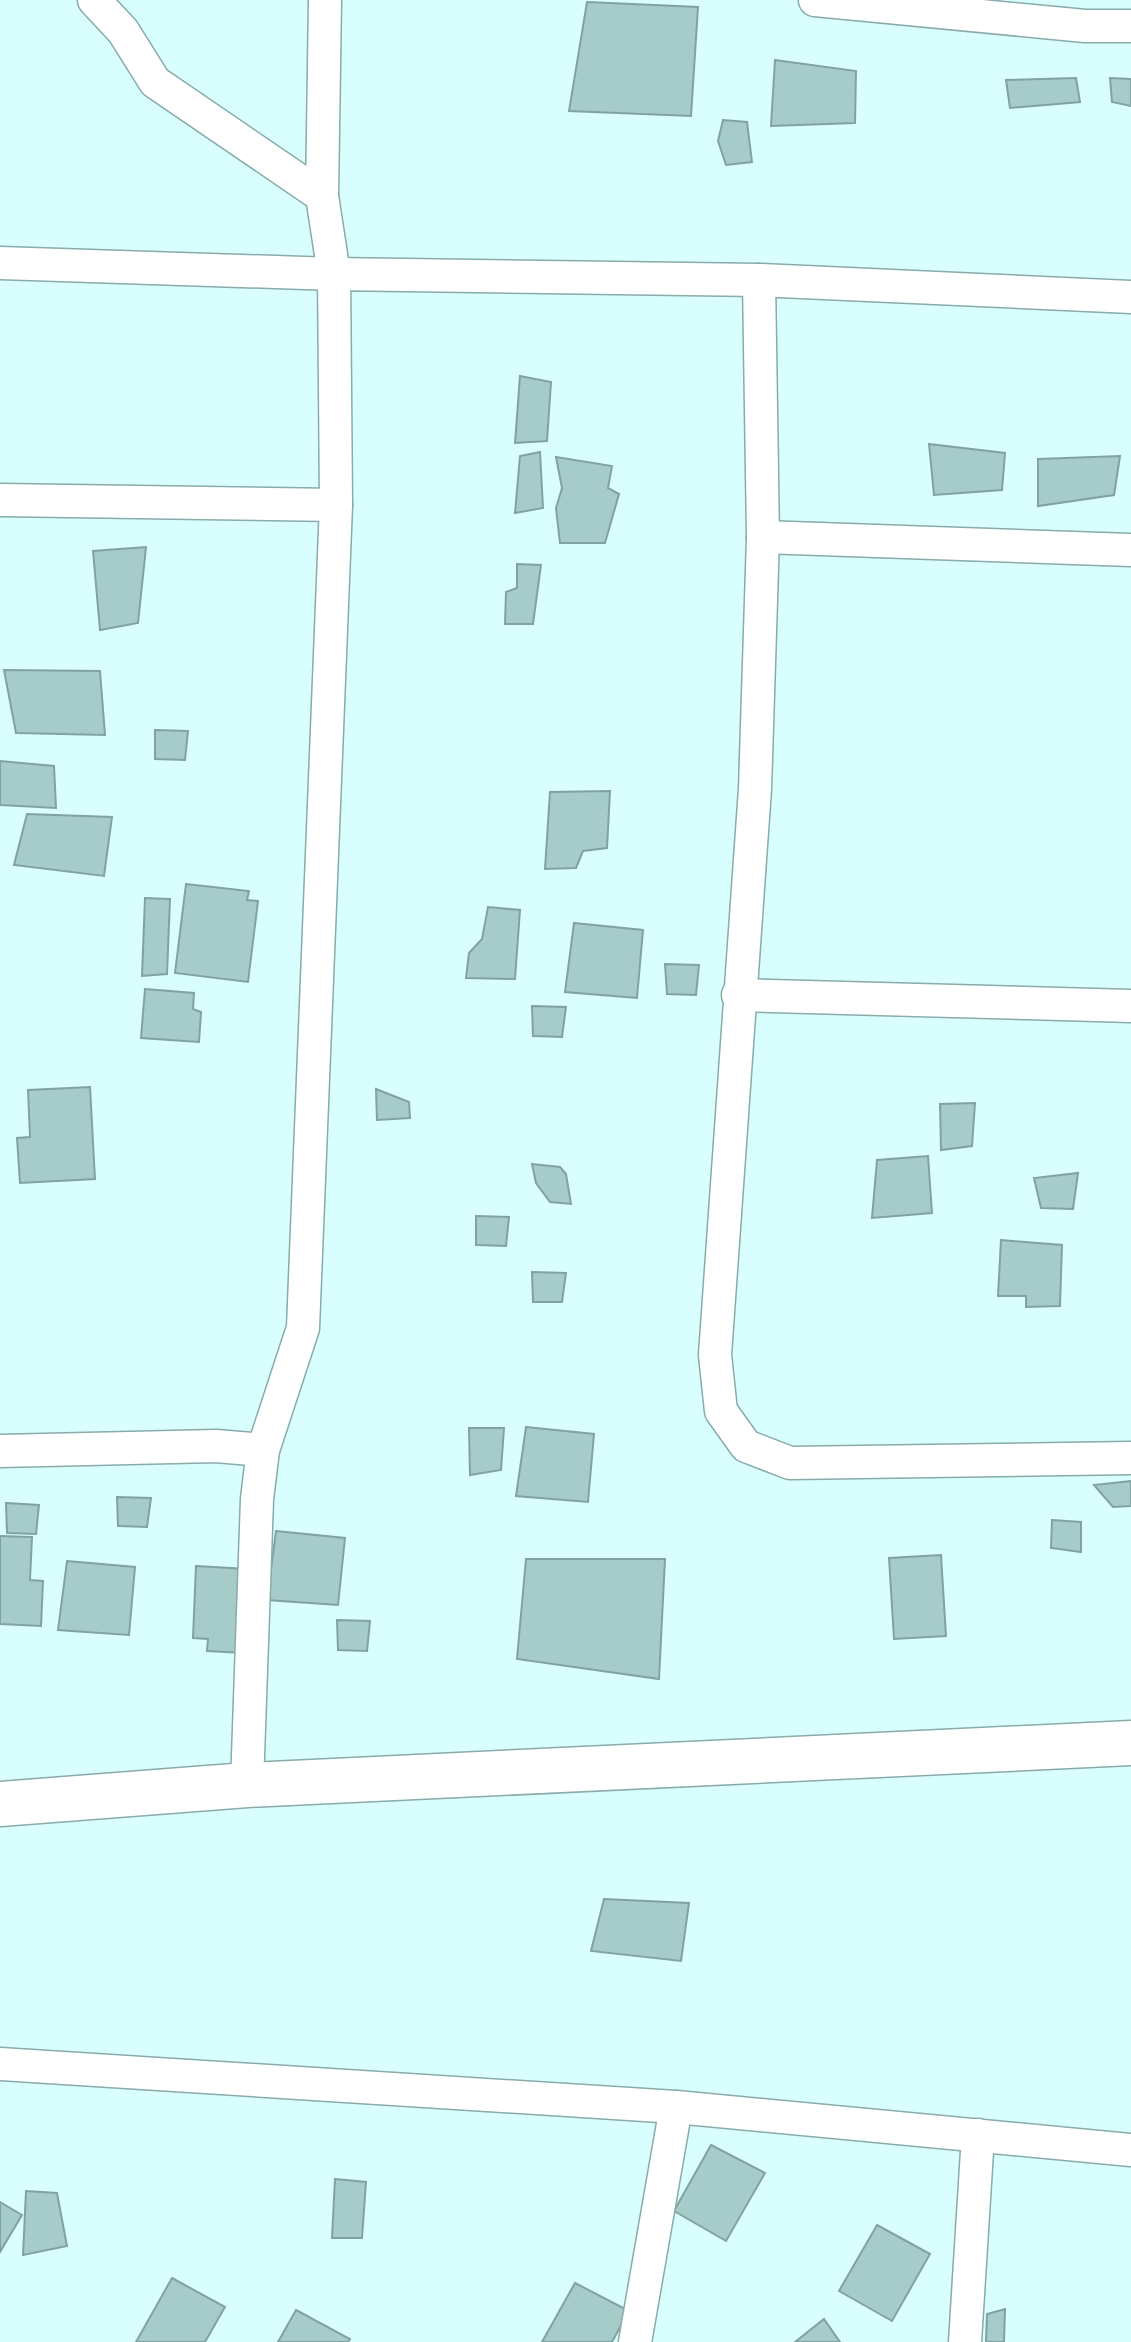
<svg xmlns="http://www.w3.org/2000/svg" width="1131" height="2342" viewBox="0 0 1131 2342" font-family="'Source Sans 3',sans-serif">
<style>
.building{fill:#a6ccca;stroke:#7fa3a2;stroke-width:2}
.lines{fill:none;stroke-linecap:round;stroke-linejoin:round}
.street-casing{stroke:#87acaa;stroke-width:35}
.secondary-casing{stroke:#87acaa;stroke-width:47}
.street{stroke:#fff;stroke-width:32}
.secondary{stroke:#fff;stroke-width:44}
</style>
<rect width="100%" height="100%" fill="#d8fffd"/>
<g class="building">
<path d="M 587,2 L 698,7 L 691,116 L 569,111 Z"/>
<path d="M 775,60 L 856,71 L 855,123 L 771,126 Z"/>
<path d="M 1076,78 L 1080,102 L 1010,108 L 1006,80 Z"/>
<path d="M 1110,78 L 1131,79 L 1131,106 L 1112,102 Z"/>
<path d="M 723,120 L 747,122 L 752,162 L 726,165 L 718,141 Z"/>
<path d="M 520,376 L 551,382 L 547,441 L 515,443 Z"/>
<path d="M 929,444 L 1005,453 L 1002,490 L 934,495 Z"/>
<path d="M 540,452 L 543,508 L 515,513 L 520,456 Z"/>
<path d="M 1120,456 L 1114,495 L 1038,506 L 1038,459 Z"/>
<path d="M 556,457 L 612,466 L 608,488 L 619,494 L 605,543 L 560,543 L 556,508 L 562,488 Z"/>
<path d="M 146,547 L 138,623 L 100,630 L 93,551 Z"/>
<path d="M 517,564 L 541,565 L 533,624 L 505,624 L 506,592 L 517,588 Z"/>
<path d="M 4,670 L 100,671 L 105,735 L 16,733 Z"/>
<path d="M 155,730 L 188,731 L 185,760 L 155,759 Z"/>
<path d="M 0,761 L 54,766 L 56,808 L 0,805 Z"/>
<path d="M 610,791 L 607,848 L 583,851 L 576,868 L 545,869 L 550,792 Z"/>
<path d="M 27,814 L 112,817 L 104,876 L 14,865 Z"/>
<path d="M 186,884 L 249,891 L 247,900 L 258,901 L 248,982 L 175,973 Z"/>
<path d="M 145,898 L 170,899 L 167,974 L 142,976 Z"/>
<path d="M 488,907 L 520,910 L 515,979 L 466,978 L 469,953 L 482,939 Z"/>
<path d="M 574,923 L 643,930 L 637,998 L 565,992 Z"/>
<path d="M 665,964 L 699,965 L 696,995 L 667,994 Z"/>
<path d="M 145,989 L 194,993 L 193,1009 L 201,1012 L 199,1042 L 141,1038 Z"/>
<path d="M 532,1006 L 566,1007 L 562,1037 L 533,1036 Z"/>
<path d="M 90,1087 L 95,1179 L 20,1183 L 17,1138 L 30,1137 L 28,1090 Z"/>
<path d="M 376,1089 L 409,1102 L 410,1118 L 377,1120 Z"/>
<path d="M 975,1103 L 972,1146 L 941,1150 L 940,1104 Z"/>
<path d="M 928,1156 L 932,1213 L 872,1218 L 877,1160 Z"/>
<path d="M 532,1164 L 560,1167 L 566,1174 L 571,1204 L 550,1202 L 536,1183 Z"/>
<path d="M 1078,1173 L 1073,1209 L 1041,1208 L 1034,1178 Z"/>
<path d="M 476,1216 L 509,1217 L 506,1246 L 476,1245 Z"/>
<path d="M 1001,1240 L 1062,1245 L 1060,1306 L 1026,1307 L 1026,1296 L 998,1296 Z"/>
<path d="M 532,1272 L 566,1273 L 562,1302 L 533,1302 Z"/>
<path d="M 526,1427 L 594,1434 L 588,1502 L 516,1496 Z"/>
<path d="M 469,1428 L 504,1428 L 501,1470 L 470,1475 Z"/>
<path d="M 1131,1481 L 1131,1506 L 1113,1507 L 1094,1485 Z"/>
<path d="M 117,1497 L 151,1498 L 147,1527 L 118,1526 Z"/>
<path d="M 6,1503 L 39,1505 L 36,1534 L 7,1533 Z"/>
<path d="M 1052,1520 L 1081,1522 L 1081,1552 L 1051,1548 Z"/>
<path d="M 276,1531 L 345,1538 L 338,1605 L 267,1600 Z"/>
<path d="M 0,1536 L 32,1537 L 30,1580 L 43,1581 L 41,1626 L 0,1624 Z"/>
<path d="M 941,1555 L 946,1636 L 894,1639 L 889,1558 Z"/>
<path d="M 526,1559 L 665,1559 L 659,1679 L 517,1659 Z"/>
<path d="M 67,1561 L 135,1567 L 129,1635 L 58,1630 Z"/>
<path d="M 196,1566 L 247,1569 L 243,1653 L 207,1651 L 208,1639 L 193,1638 Z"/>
<path d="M 337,1620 L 370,1621 L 367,1651 L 338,1650 Z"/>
<path d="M 604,1899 L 689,1903 L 681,1961 L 591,1951 Z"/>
<path d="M 711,2145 L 765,2173 L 726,2241 L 674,2211 Z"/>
<path d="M 335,2179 L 366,2182 L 362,2238 L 332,2238 Z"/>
<path d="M 26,2191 L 57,2193 L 67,2246 L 23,2255 Z"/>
<path d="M 0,2202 L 22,2215 L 0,2252 Z"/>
<path d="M 877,2225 L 930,2254 L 892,2321 L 839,2291 Z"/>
<path d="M 172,2278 L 225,2307 L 205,2342 L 136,2342 Z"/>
<path d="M 575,2283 L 629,2311 L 612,2342 L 542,2342 Z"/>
<path d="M 1005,2309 L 1004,2342 L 986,2342 L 987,2314 Z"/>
<path d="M 296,2310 L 350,2339 L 348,2342 L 278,2342 Z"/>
<path d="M 824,2319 L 840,2342 L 795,2342 Z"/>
</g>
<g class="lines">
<defs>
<g id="street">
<path d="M 94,0 L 123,31 L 155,82 L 322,196"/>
<path d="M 815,0 L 1085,26 L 1131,26"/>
<path d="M 0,263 L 334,274 L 322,196 L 325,0"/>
<path d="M 759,280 L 763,537 L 755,789 L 715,1355 L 721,1411 L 746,1446 L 790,1463 L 1131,1458"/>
<path d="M 0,500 L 336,505"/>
<path d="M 763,537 L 1131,550"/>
<path d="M 738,995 L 1131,1006"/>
<path d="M 0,1451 L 216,1446 L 263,1450 L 303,1328 L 336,505 L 334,274 L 759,280 L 1131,297"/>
<path d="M 247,1785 L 257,1499 L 263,1450"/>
<path d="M 0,2064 L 676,2107 L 1131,2150"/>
<path d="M 635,2342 L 676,2107"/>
<path d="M 965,2342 L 978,2135"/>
</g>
<path id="secondary" d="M 0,1804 L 247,1785 L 1131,1743"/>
</defs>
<use href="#street" class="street-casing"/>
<use href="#secondary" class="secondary-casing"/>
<use href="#street" class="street"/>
<use href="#secondary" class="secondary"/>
</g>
</svg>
